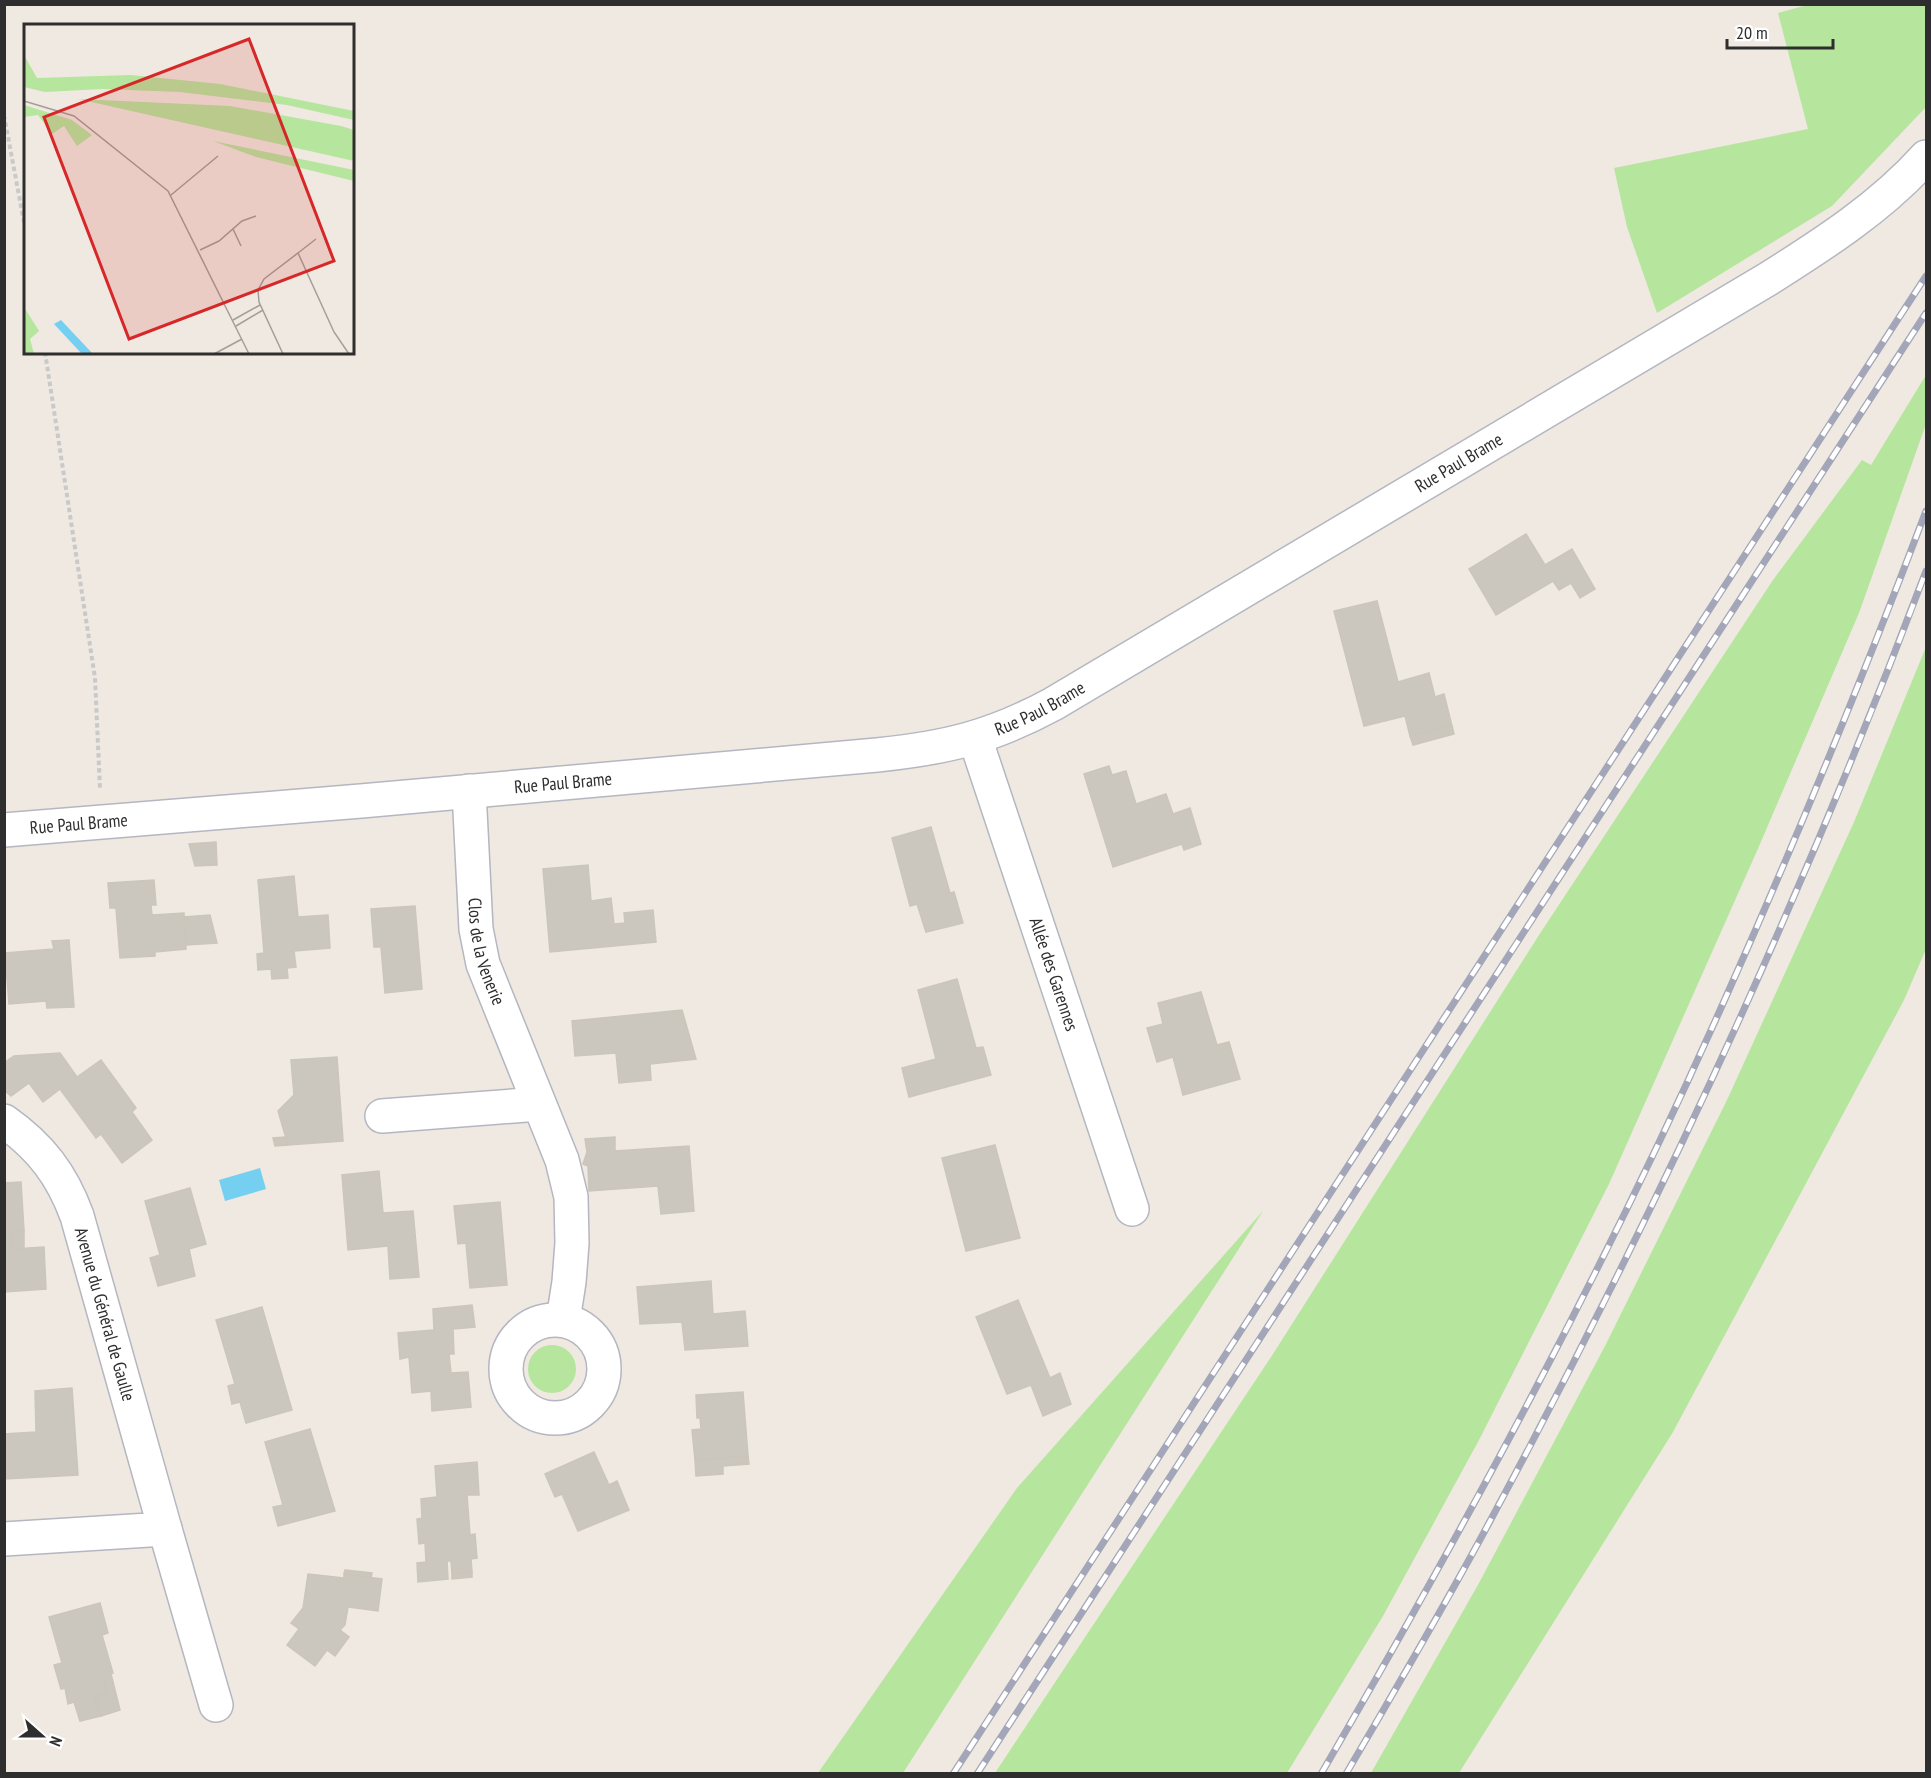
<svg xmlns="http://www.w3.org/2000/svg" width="1931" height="1778" viewBox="0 0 1931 1778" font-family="'PT Sans Narrow',sans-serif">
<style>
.green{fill:#b6e59e}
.water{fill:#75cff0}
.building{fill:#cbc7bf;stroke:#cbc5ba;stroke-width:1.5}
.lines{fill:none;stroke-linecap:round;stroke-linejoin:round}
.minor-casing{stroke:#b4b7c1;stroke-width:36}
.path{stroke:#c9c9c9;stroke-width:4;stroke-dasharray:4.5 3;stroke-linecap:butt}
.minor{stroke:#fff;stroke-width:33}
.rail-casing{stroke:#a3a6b8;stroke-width:7}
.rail{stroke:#fff;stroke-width:4.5;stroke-dasharray:14;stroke-linecap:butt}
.labels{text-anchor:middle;stroke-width:4.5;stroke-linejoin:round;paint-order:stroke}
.street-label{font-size:18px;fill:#2e2e2e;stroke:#fff}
.inset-road{fill:none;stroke:#a29e99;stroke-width:1.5}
.view{fill:#d62828;fill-opacity:0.15;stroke:#d62828;stroke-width:3}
.inset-edge{fill:none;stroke:#2e2e2e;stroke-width:3}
</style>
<rect width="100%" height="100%" fill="#efe9e1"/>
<g class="green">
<path d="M 1811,4 L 1926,5 L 1926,107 L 1832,206 L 1657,313 L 1627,227 L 1614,168 L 1808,129 L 1778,13 Z"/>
<path d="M 1926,375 L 1926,424 L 1859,613 L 1760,844 L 1609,1184 L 1479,1440 L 1383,1616 L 1287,1773 L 995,1773 L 1273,1354 L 1539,935 L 1773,580 L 1862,460 L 1871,465 Z"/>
<path d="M 1926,647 L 1926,949 L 1904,1000 L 1673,1432 L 1459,1773 L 1371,1773 L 1479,1583 L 1605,1346 L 1727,1100 L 1854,822 Z"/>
<path d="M 1263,1211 L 903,1773 L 818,1773 L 1017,1488 Z"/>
<circle cx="552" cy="1369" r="24"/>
</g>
<path class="water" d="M 260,1168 L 266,1189 L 225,1201 L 219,1180 Z"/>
<g class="building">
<path d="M 1526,534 L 1545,565 L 1572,549 L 1595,589 L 1580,598 L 1571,583 L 1559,590 L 1553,581 L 1496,615 L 1469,569 Z"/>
<path d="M 1377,601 L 1398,682 L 1429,673 L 1435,697 L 1444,694 L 1452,726 L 1410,736 L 1405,716 L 1364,726 L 1334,611 Z"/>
<path d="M 1452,726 L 1454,734 L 1413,745 L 1410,736 Z"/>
<path d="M 1109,766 L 1112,775 L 1126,771 L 1136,804 L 1166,794 L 1173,814 L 1190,808 L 1201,844 L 1184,850 L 1182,844 L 1113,867 L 1084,774 Z"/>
<path d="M 931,827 L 950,893 L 954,892 L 963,923 L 926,932 L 917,904 L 910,906 L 892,838 Z"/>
<path d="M 216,842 L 217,865 L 195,866 L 189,844 Z"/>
<path d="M 588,865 L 591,901 L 611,898 L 614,924 L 625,923 L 624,913 L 653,910 L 656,942 L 550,952 L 543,869 Z"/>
<path d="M 294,876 L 298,917 L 328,915 L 330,948 L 294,951 L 296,967 L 287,968 L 288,978 L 272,979 L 271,969 L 258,970 L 257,954 L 264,953 L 258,880 Z"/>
<path d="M 154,880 L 156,905 L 151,905 L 152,915 L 184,913 L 186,949 L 155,952 L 155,956 L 120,958 L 116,908 L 110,908 L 108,883 Z"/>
<path d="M 415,906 L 422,989 L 385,993 L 381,947 L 374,947 L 371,909 Z"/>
<path d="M 210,915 L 217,943 L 186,945 L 184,917 Z"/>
<path d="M 69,940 L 74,1007 L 47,1008 L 46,1001 L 9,1004 L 5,953 L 54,949 L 52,941 Z"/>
<path d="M 957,979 L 976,1048 L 983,1047 L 991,1075 L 909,1097 L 902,1068 L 936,1059 L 918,990 Z"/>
<path d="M 1201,992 L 1217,1045 L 1229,1042 L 1240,1079 L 1183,1095 L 1173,1057 L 1157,1062 L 1147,1028 L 1163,1024 L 1158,1003 Z"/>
<path d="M 682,1010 L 696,1059 L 650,1064 L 651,1080 L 619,1083 L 616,1053 L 575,1056 L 572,1021 Z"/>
<path d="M 60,1053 L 77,1077 L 101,1060 L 136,1108 L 132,1112 L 152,1140 L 122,1163 L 101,1134 L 96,1138 L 60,1089 L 43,1102 L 29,1083 L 11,1096 L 4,1090 L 4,1063 L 14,1056 Z"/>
<path d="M 337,1057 L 343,1141 L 288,1145 L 278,1111 L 294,1095 L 291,1060 Z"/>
<path d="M 285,1137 L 288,1145 L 275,1146 L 273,1138 Z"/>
<path d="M 615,1137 L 615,1151 L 689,1146 L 694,1211 L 661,1214 L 658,1186 L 589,1191 L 588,1166 L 583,1164 L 587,1152 L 585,1139 Z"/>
<path d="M 995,1145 L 1020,1238 L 966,1251 L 942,1158 Z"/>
<path d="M 379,1171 L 383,1213 L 413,1211 L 419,1277 L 390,1279 L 388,1246 L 348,1250 L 342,1175 Z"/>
<path d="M 21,1182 L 24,1231 L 13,1232 L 13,1249 L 44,1247 L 46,1289 L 4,1292 L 4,1183 Z"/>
<path d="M 190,1188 L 206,1244 L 189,1249 L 195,1276 L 158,1286 L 150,1258 L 160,1255 L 145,1201 Z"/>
<path d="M 500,1202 L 507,1285 L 470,1288 L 466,1243 L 458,1244 L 454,1206 Z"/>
<path d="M 24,1231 L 24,1248 L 13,1249 L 13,1232 Z"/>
<path d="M 711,1281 L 713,1314 L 745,1311 L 748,1346 L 685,1350 L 682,1322 L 640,1324 L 637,1287 Z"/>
<path d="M 1018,1300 L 1050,1378 L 1060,1373 L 1071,1404 L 1043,1416 L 1031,1385 L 1007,1394 L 976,1317 Z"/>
<path d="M 472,1305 L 475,1327 L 453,1329 L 454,1354 L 449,1354 L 451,1373 L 468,1372 L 471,1407 L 432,1411 L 431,1391 L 412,1393 L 409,1357 L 400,1359 L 398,1333 L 434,1330 L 433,1309 Z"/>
<path d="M 262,1307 L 292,1410 L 246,1423 L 240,1402 L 232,1404 L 228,1386 L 235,1384 L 216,1320 Z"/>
<path d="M 72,1388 L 78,1475 L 4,1479 L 4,1434 L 36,1432 L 35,1391 Z"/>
<path d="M 743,1392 L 748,1456 L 695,1460 L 692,1430 L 701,1429 L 700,1418 L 697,1418 L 696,1395 Z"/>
<path d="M 310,1429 L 335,1511 L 278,1526 L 273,1507 L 283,1505 L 265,1442 Z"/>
<path d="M 594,1452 L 609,1485 L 617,1481 L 629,1510 L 578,1531 L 562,1494 L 555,1497 L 545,1474 Z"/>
<path d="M 748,1456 L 749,1464 L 723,1466 L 723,1474 L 696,1476 L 695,1460 Z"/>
<path d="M 477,1462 L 479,1495 L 467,1495 L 470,1535 L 475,1534 L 477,1558 L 471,1559 L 472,1572 L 452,1574 L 451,1561 L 447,1561 L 448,1579 L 418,1582 L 417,1563 L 426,1562 L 425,1543 L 419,1544 L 417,1519 L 422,1518 L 421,1499 L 437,1497 L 435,1466 Z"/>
<path d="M 345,1570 L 372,1573 L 371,1578 L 344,1574 Z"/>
<path d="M 472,1572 L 472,1577 L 452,1579 L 452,1574 Z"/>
<path d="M 308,1574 L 344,1578 L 344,1574 L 382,1579 L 378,1611 L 348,1607 L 345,1625 L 340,1630 L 349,1637 L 335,1656 L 327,1650 L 315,1666 L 287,1645 L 299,1629 L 291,1623 L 303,1608 Z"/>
<path d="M 100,1603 L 108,1633 L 102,1635 L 113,1673 L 104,1677 L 107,1694 L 95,1697 L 101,1716 L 80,1721 L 74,1702 L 68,1704 L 65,1688 L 61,1689 L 54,1665 L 62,1663 L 49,1617 Z"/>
<path d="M 111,1674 L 120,1710 L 101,1716 L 95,1697 L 107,1694 L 104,1677 Z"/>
</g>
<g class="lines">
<defs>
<g id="minor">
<path id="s1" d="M 975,738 L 1132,1209"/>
<path id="s2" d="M 469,791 L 476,929 L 483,964 L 562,1160 L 571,1197 L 572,1243 L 569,1282 L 563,1320"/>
<path id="s3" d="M 4,830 L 361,801 L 877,755 C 946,748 992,737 1053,704 L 1768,279 C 1825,243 1881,207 1926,157"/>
<path d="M 382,1116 L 539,1104"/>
<path id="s4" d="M 4,1121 C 41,1147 62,1175 77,1216 L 165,1529 L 4,1539"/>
<circle cx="555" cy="1369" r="49"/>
<path d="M 165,1529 L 216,1705"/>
</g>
</defs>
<use href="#minor" class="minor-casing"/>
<g class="path">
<path d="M 4,115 L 26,233"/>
<path d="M 45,352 L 95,678 L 100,789"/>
</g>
<use href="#minor" class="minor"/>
<defs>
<g id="rail">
<path d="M 953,1774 L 1926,276"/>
<path d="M 977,1774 L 1926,313"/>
<path d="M 1321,1774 C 1468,1522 1607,1265 1725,999 C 1797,838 1864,675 1926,511"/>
<path d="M 1346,1774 C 1395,1690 1444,1607 1489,1523 C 1655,1215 1803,897 1926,571"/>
</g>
</defs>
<use href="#rail" class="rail-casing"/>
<use href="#rail" class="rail"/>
</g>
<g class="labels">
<g class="street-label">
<text dy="6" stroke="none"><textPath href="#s3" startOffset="1533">Rue Paul Brame</textPath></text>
<text dy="6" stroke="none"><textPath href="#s3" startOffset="1047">Rue Paul Brame</textPath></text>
<text dy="6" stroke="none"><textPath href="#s3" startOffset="561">Rue Paul Brame</textPath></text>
<text dy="6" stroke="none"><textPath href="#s3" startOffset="75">Rue Paul Brame</textPath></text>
<text dy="6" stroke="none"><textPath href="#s2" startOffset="162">Clos de la Venerie</textPath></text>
<text dy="6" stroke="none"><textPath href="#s1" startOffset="249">Allée des Garennes</textPath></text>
<text dy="6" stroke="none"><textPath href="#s4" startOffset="224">Avenue du Général de Gaulle</textPath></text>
</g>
</g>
<g transform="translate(24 24)">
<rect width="330" height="330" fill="#efe9e1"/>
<path d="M 0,31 L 13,54 L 107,51 L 196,60 L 330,87 L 330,96 L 263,81 L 156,68 L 78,65 L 21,68 L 0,63 ZM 54,75 L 206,82 L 317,102 L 330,106 L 330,137 ZM 0,81 L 48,96 L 68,111 L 53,122 L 40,102 L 28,110 L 14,91 L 0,93 ZM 189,117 L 330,146 L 330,157 L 232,133 ZM 0,283 L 15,307 L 6,315 L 10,330 L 0,330 Z" fill="#b6e59e"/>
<path d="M 37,296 L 68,329 L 68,330 L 57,329 L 30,300 Z" fill="#75cff0"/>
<path class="inset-road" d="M 0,77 L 50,92 L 144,167 L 225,330M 147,171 L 194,132M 209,205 L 217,222M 176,226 L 195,217 L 218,197 L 232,192M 274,229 L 292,215M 209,296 L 236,281M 212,302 L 239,286M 190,330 L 218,315M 259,330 L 235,278 L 234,266 L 240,255 L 274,229 L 310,308 L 325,330"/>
<path class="view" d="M 225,15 L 310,237 L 105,315 L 20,93 Z"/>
<rect width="330" height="330" class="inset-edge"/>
</g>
<rect width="1931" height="1778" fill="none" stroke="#2e2e2e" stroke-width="12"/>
<g transform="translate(42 1736) rotate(111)" stroke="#ffffff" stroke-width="4.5" paint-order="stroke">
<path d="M0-4.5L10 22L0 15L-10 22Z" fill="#2e2e2e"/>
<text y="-9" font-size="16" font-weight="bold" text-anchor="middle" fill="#2e2e2e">N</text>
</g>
<path d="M1727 39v9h106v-9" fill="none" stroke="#2e2e2e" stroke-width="3"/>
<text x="1736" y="39" font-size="18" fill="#2e2e2e" stroke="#ffffff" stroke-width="4.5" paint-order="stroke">20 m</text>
</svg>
